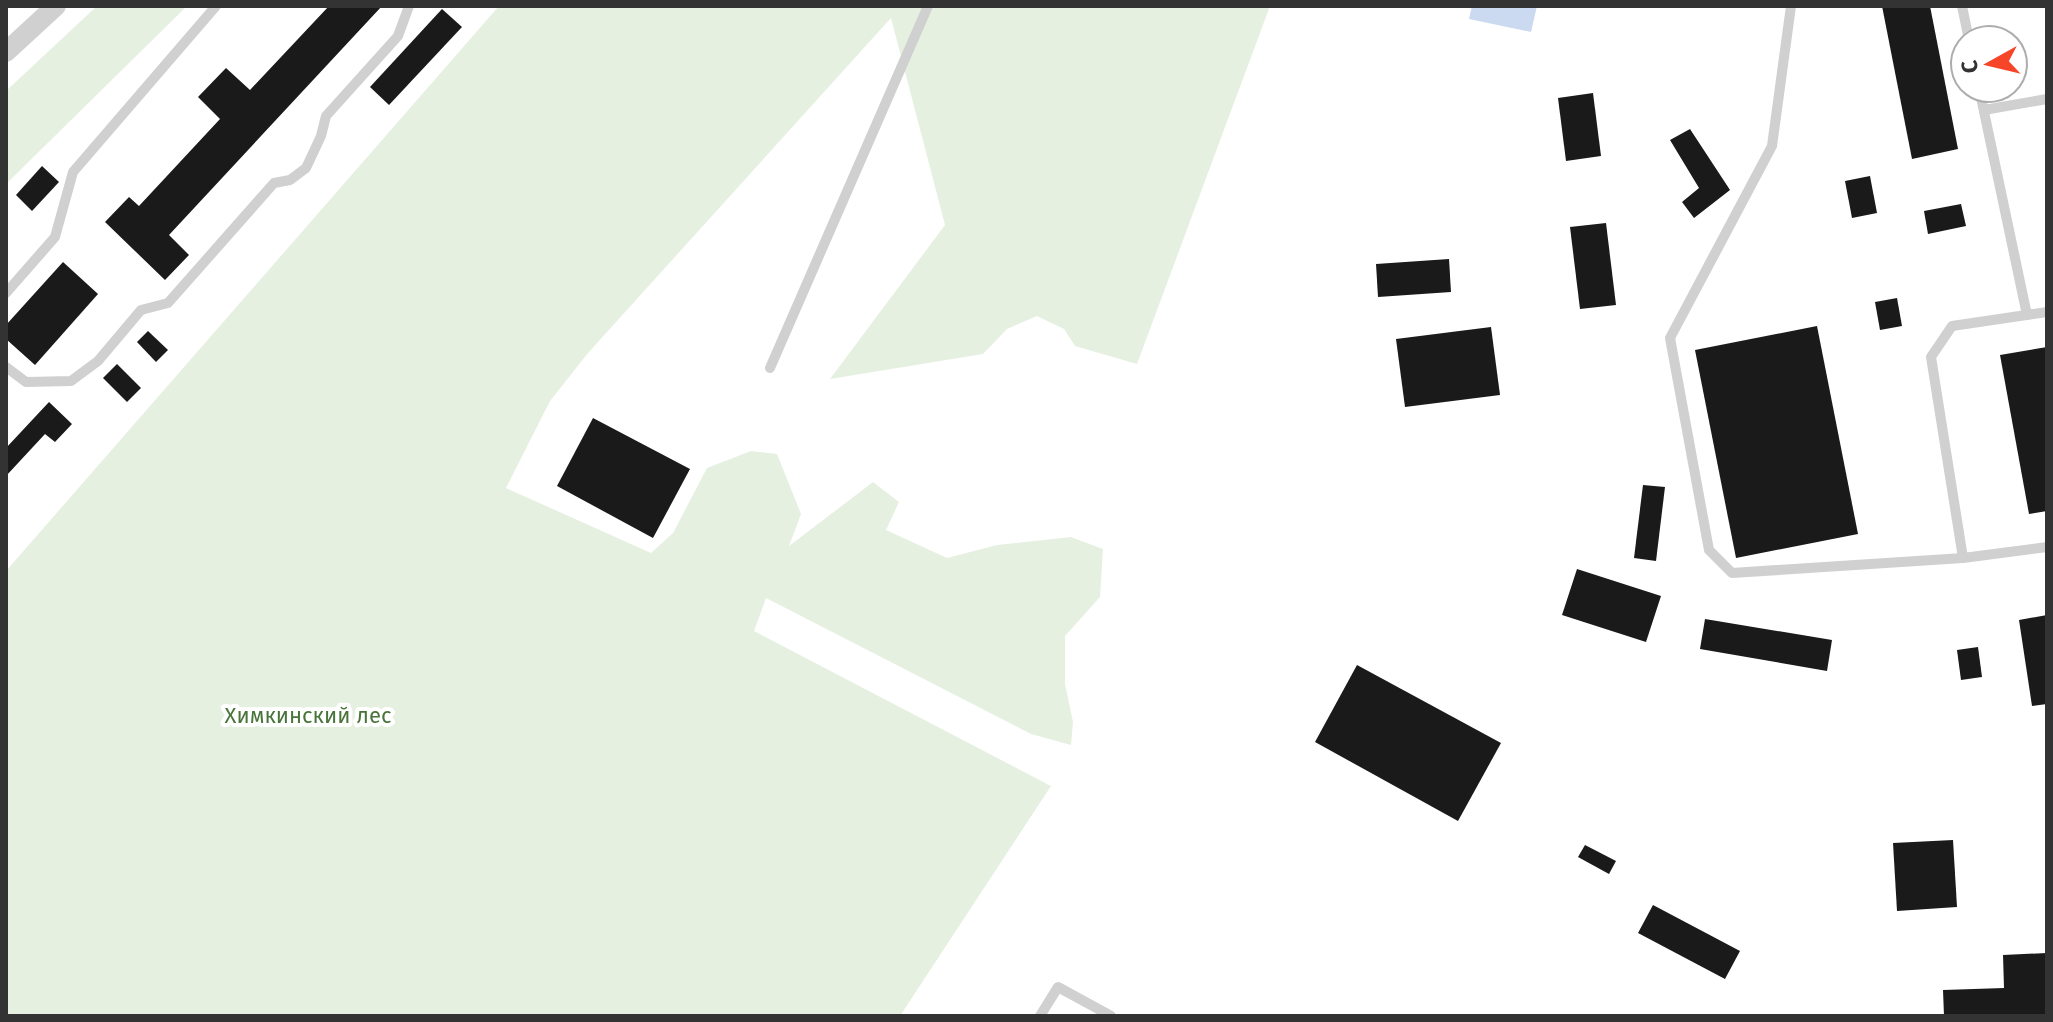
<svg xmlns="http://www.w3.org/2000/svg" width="2053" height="1022" viewBox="0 0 2053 1022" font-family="'Fira Sans',sans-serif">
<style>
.green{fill:#e6f0e0}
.water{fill:#ccdaf1}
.building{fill:#1a1a1a}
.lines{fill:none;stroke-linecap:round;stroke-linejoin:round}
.lane{stroke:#d0d0d0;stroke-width:10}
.street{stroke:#d0d0d0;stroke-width:20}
.labels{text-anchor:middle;stroke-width:8;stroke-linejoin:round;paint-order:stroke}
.park-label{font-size:22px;fill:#49743a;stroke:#fff}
</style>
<rect width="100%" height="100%" fill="#fff"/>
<g class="green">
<path d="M 97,6 L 187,6 L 6,184 L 6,91 Z"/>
<path d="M 499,6 L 1270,6 L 1137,364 L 1075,346 L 1064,329 L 1037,316 L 1007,329 L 983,354 L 830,379 L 945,225 L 891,18 L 588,353 L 550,401 L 506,488 L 651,553 L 673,533 L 707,468 L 751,451 L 777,454 L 801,514 L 789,546 L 873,482 L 899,502 L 886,530 L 947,558 L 997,545 L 1071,537 L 1103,549 L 1100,597 L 1065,636 L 1065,684 L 1073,722 L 1071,745 L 1031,734 L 766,598 L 754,631 L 1051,786 L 900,1016 L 6,1016 L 6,571 Z"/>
</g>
<path class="water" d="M 1472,6 L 1537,6 L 1531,32 L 1469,19 Z"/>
<g class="building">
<path d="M 329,6 L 382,6 L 169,235 L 189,255 L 165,280 L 105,222 L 129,197 L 139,206 L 220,119 L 198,97 L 226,68 L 250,90 Z"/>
<path d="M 1882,6 L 1930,6 L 1958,149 L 1912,159 Z"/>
<path d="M 442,9 L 462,27 L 389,105 L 370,87 Z"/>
<path d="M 1593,93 L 1601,156 L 1566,161 L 1558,98 Z"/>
<path d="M 1690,129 L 1730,190 L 1694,218 L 1682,202 L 1699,188 L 1670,140 Z"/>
<path d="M 42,166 L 59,182 L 32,211 L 16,195 Z"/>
<path d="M 1870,176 L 1877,213 L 1852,218 L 1845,181 Z"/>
<path d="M 1961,204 L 1966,226 L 1928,234 L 1924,211 Z"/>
<path d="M 1606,223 L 1616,305 L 1580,309 L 1570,227 Z"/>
<path d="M 1449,259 L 1451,292 L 1378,297 L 1376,264 Z"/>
<path d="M 63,262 L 98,294 L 35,365 L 6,339 L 6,325 Z"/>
<path d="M 1897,298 L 1902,326 L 1880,330 L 1875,302 Z"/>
<path d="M 1817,326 L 1858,534 L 1736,558 L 1695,350 Z"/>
<path d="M 1491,327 L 1500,395 L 1405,407 L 1396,339 Z"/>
<path d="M 148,331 L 168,350 L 156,362 L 137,342 Z"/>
<path d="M 2047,347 L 2047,511 L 2029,514 L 2000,355 Z"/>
<path d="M 117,364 L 141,388 L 127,402 L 103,378 Z"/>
<path d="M 49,402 L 72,424 L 55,442 L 45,434 L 6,476 L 6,448 Z"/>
<path d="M 593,418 L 690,469 L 653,538 L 557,486 Z"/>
<path d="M 1643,485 L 1665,487 L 1656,561 L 1634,558 Z"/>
<path d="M 1577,569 L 1661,596 L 1646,642 L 1562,615 Z"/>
<path d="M 2047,615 L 2047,704 L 2032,706 L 2019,620 Z"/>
<path d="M 1705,619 L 1832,640 L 1827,671 L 1700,649 Z"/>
<path d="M 1978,647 L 1982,677 L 1961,680 L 1957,650 Z"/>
<path d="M 1357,665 L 1501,743 L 1458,821 L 1315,742 Z"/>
<path d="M 1953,840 L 1957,907 L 1897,911 L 1893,843 Z"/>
<path d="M 1585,845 L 1616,861 L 1609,874 L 1578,857 Z"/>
<path d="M 1653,905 L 1740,951 L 1725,979 L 1638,933 Z"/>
<path d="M 2047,953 L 2047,1016 L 1944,1016 L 1943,990 L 2004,988 L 2003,955 Z"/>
</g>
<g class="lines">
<g class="lane">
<path d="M 1791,6 L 1772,146 L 1670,338 L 1709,550 L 1732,573 L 1963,558 L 2047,547"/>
<path d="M 1962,6 L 1969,40"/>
<path d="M 1979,88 L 2027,315"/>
<path d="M 1984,110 L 2047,99"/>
<path d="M 6,293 L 55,237 L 73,172 L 216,6"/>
<path d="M 6,367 L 26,382 L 71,381 L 98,361 L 141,310 L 168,303 L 274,183 L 290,180 L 306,168 L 321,136 L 326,116 L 398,36 L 409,6"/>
<path d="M 770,368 L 928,6"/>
<path d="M 1963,558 L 1931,357 L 1952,326 L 2047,312"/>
<path d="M 1040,1016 L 1058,987 L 1111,1016"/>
</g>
<path class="street" d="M 6,52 L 56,6"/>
</g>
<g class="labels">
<g class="park-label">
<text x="308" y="723">Химкинский лес</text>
</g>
</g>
<rect width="2053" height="1022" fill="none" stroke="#333333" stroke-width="16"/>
<g transform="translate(1989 64) rotate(262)"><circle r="38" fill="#ffffff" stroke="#adadad" stroke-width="2"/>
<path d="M0-6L14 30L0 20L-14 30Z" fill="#f64528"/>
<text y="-12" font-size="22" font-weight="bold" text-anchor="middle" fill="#333333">С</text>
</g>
</svg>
